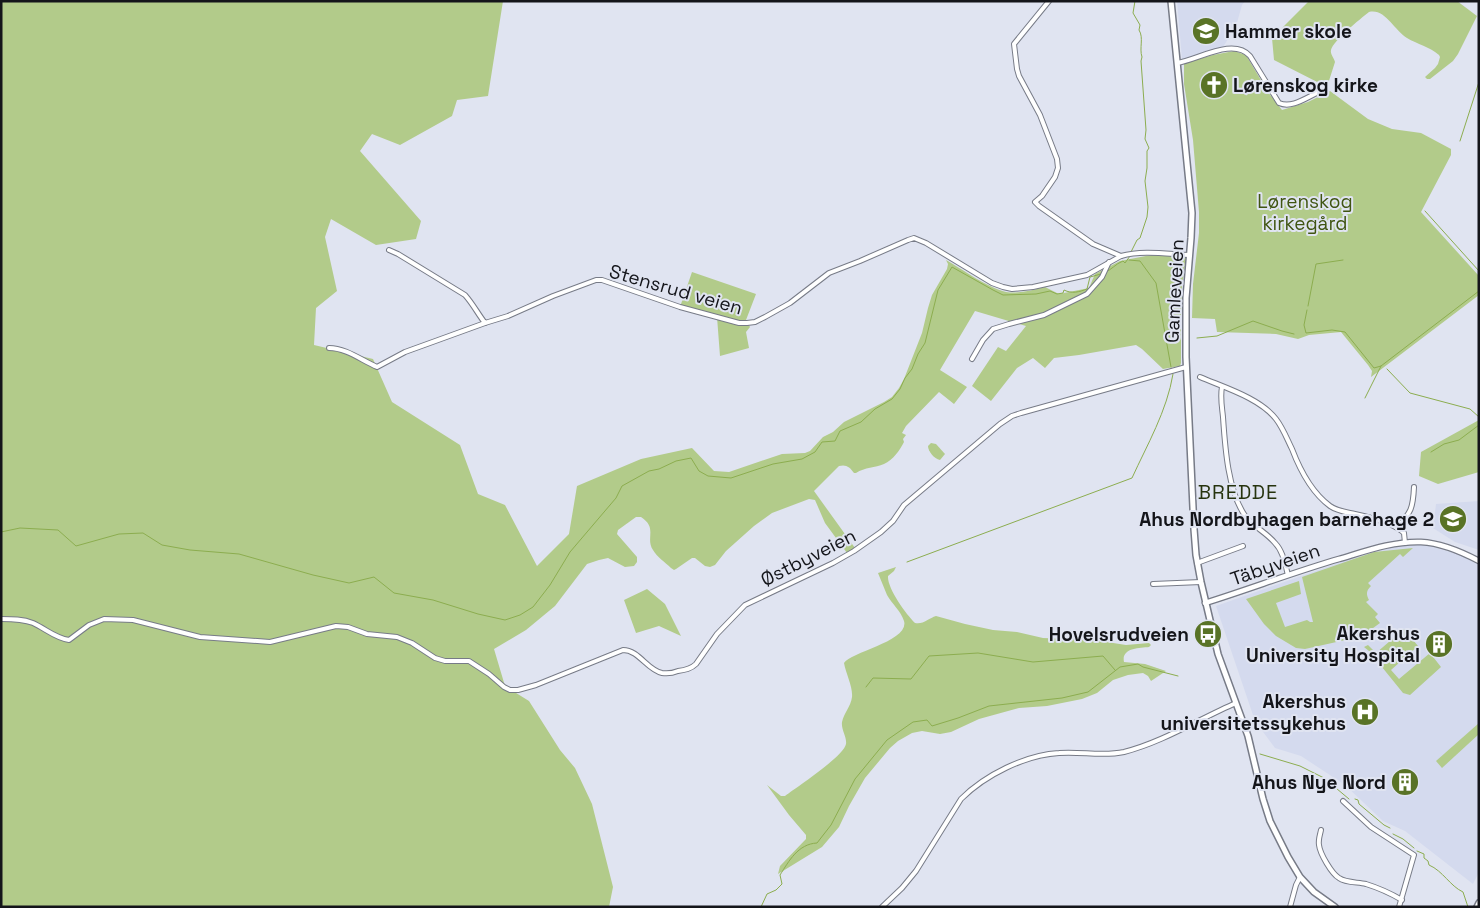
<svg xmlns="http://www.w3.org/2000/svg" width="1480" height="908" viewBox="0 0 1480 908" font-family="'Space Grotesk',sans-serif">
<style>
.built{fill:#d4daee}
.green{fill:#b2cb8a}
.lines{fill:none;stroke-linecap:round;stroke-linejoin:round}
.stream{stroke:#8cad4f;stroke-width:1}
.minor-casing{stroke:#777b87;stroke-width:6}
.tertiary-casing{stroke:#777b87;stroke-width:7}
.secondary-casing{stroke:#777b87;stroke-width:8}
.minor{stroke:#fff;stroke-width:4}
.tertiary{stroke:#fff;stroke-width:4.5}
.secondary{stroke:#fff;stroke-width:5}
.labels{text-anchor:middle;stroke-width:4;stroke-linejoin:round;paint-order:stroke}
.poi-label{font-size:19px;font-weight:bold;fill:#14151a;stroke:#e0e4f1;text-anchor:end}
.park-label{font-size:19px;fill:#405512;stroke:#e0e4f1}
.street-label{font-size:19px;fill:#14151a;stroke:#e0e4f1}
.neighbourhood-label{font-size:20px;letter-spacing:1px;fill:#26330e;stroke:#e0e4f1}
</style>
<rect width="100%" height="100%" fill="#e0e4f1"/>
<g class="built">
<path d="M 1177,1 L 1245,1 L 1242,5 L 1236,26 L 1223,47 L 1182,59 Z"/>
<path d="M 1479,501 L 1479,550 L 1455,542 L 1433,528 L 1436,504 Z"/>
<path d="M 1422,544 L 1468,557 L 1479,563 L 1479,872 L 1473,884 L 1405,831 L 1383,821 L 1345,785 L 1301,756 L 1275,748 L 1255,721 L 1216,606 L 1375,550 Z"/>
</g>
<g class="green">
<path d="M 1,1 L 503,1 L 488,96 L 457,100 L 452,116 L 400,145 L 372,134 L 360,151 L 421,221 L 416,239 L 376,245 L 331,219 L 325,237 L 337,291 L 316,308 L 314,345 L 373,359 L 392,402 L 460,445 L 478,494 L 505,505 L 537,566 L 569,534 L 577,486 L 641,459 L 692,448 L 714,471 L 729,472 L 782,454 L 805,453 L 810,451 L 823,437 L 833,432 L 844,422 L 884,402 L 892,397 L 899,388 L 904,379 L 922,333 L 928,308 L 932,295 L 947,269 L 948,264 L 946,260 C 962,269 988,288 1006,292 C 1019,294 1032,290 1045,287 L 1059,294 L 1089,288 L 1095,274 L 1120,261 L 1151,255 L 1186,257 L 1182,286 L 1181,315 L 1181,363 L 1180,366 L 1163,369 L 1142,349 L 1136,345 L 1079,355 L 1054,358 L 1045,368 L 1033,358 L 1017,368 L 991,401 L 972,386 L 998,347 L 1006,351 L 1026,326 L 975,311 L 940,370 L 967,387 L 954,404 L 939,392 L 906,426 L 902,433 L 906,435 L 903,439 L 904,442 C 900,450 893,460 884,464 C 875,468 865,467 856,473 L 854,473 C 850,467 846,464 839,466 L 814,491 L 855,548 L 847,553 L 825,523 L 815,500 L 809,499 L 772,513 L 754,526 L 726,551 L 715,565 L 710,567 L 705,566 L 695,558 L 692,558 L 676,569 L 674,570 L 671,568 C 665,562 657,557 653,550 C 645,538 658,528 641,517 L 636,517 L 618,530 L 617,534 L 637,557 L 637,562 L 634,566 L 625,567 L 608,558 L 599,560 L 587,564 L 555,606 L 526,630 L 494,649 L 505,686 L 529,701 L 560,750 L 575,768 L 592,804 L 613,887 L 609,907 L 1,907 Z"/>
<path d="M 1309,1 L 1457,1 L 1477,16 L 1458,54 L 1453,61 L 1430,79 L 1427,79 L 1425,77 L 1435,68 L 1438,64 L 1440,57 L 1439,55 C 1430,47 1417,44 1407,38 C 1394,30 1385,8 1369,12 C 1360,19 1333,41 1331,50 C 1330,54 1334,58 1335,62 L 1327,87 L 1274,60 L 1272,38 Z"/>
<path d="M 1234,51 L 1246,55 L 1268,92 L 1282,110 L 1308,102 L 1330,91 L 1368,119 L 1392,129 L 1421,133 L 1451,149 L 1451,155 L 1421,212 L 1479,276 L 1479,295 L 1371,377 L 1372,371 L 1368,365 L 1341,332 L 1309,335 L 1298,339 L 1276,334 L 1217,332 L 1215,319 L 1192,318 L 1193,284 L 1199,233 L 1199,212 L 1193,140 L 1184,84 L 1184,63 L 1213,55 Z"/>
<path d="M 692,272 L 756,294 L 746,320 L 750,327 L 746,332 L 749,348 L 720,356 L 717,317 L 680,307 Z"/>
<path d="M 1479,420 L 1479,472 L 1438,484 L 1419,476 L 1421,452 Z"/>
<path d="M 931,443 L 936,444 L 945,454 L 940,460 C 934,459 928,451 928,446 Z"/>
<path d="M 1413,548 L 1403,557 L 1400,554 L 1368,583 L 1371,586 C 1366,591 1366,594 1369,600 L 1366,602 L 1378,614 L 1375,617 L 1380,623 L 1358,639 L 1350,639 L 1305,649 L 1296,648 L 1276,636 L 1264,624 L 1246,599 L 1299,581 L 1301,594 L 1276,603 L 1285,627 L 1307,620 L 1310,622 L 1313,622 L 1302,577 L 1374,552 Z"/>
<path d="M 896,567 L 894,571 L 888,576 C 887,588 906,614 915,623 C 923,625 929,618 936,616 L 965,624 L 993,630 L 1017,632 L 1043,638 L 1094,640 L 1126,645 L 1149,643 L 1151,645 L 1149,647 C 1139,648 1121,648 1124,662 L 1145,664 L 1166,671 L 1151,681 L 1148,676 L 1143,673 L 1128,675 L 1113,680 L 1097,693 L 1082,699 L 1047,706 L 1019,708 L 979,719 L 951,732 L 940,734 L 922,731 L 912,733 L 898,741 L 890,748 L 865,778 L 849,806 L 839,827 L 822,847 L 778,874 L 780,866 L 806,839 L 806,835 L 789,815 L 767,785 L 781,796 L 785,796 C 797,787 844,756 846,744 C 847,737 841,730 842,722 C 844,713 851,706 852,697 C 853,687 846,674 844,663 C 851,652 910,641 904,621 C 901,611 892,604 887,595 C 884,588 881,580 878,573 Z"/>
<path d="M 647,589 L 665,604 L 681,636 L 659,626 L 636,633 L 624,600 Z"/>
<path d="M 1404,629 L 1418,646 L 1391,670 L 1399,679 L 1430,653 L 1441,667 L 1410,695 L 1403,693 L 1369,651 L 1364,647 L 1368,645 L 1376,653 Z"/>
<path d="M 1479,723 L 1479,734 L 1442,768 L 1436,761 Z"/>
</g>
<g class="lines">
<g class="stream">
<path d="M 1460,141 L 1479,82"/>
<path d="M 1425,211 L 1479,271"/>
<path d="M 1131,252 L 1137,240 L 1140,238 L 1147,217 L 1148,207 L 1145,181 L 1147,168 L 1147,151 L 1149,148 L 1145,139 L 1146,130 L 1141,61 L 1142,57 C 1139,48 1144,38 1139,30 L 1140,25 L 1133,13 L 1135,1"/>
<path d="M 1129,260 L 1140,261 L 1156,283 L 1171,367"/>
<path d="M 1105,272 C 1112,270 1115,264 1123,261 L 1125,263 L 1130,256"/>
<path d="M 1308,306 L 1316,264 L 1343,260"/>
<path d="M 1307,310 L 1304,325 L 1306,333 L 1332,330 L 1345,332 L 1374,368 L 1381,366 L 1479,291"/>
<path d="M 1197,338 L 1217,336 L 1253,321 L 1282,331 L 1294,334"/>
<path d="M 1387,369 L 1410,393 L 1470,409 L 1479,417"/>
<path d="M 1365,398 L 1381,366"/>
<path d="M 1431,452 L 1444,444 L 1459,440 L 1479,425"/>
<path d="M 1,532 L 20,528 L 58,530 L 76,546 L 119,534 L 143,533 L 162,545 L 190,550 L 239,554 L 313,575 L 349,583 L 374,577 L 394,593 L 433,600 L 478,614 L 505,620 L 520,615 L 533,607 L 550,585 L 570,552 L 616,498 L 622,486 L 649,471 L 659,469 L 676,461 L 691,458 L 699,471 L 708,476 L 731,478 L 773,464 L 802,459 L 815,452 L 822,442 L 835,441 L 840,431 L 861,422 L 875,409 L 892,399 L 900,389 L 905,378 L 912,369 L 918,354 L 925,343 L 938,290 L 952,267 L 993,290 L 1003,295 L 1036,294 L 1050,291 L 1057,294 L 1063,293 L 1064,290 C 1072,294 1079,292 1087,289 L 1090,277 L 1101,274"/>
<path d="M 907,562 L 1132,478 C 1147,445 1167,411 1173,374"/>
<path d="M 866,687 L 873,678 L 911,679 L 929,656 L 978,653 L 1033,662 L 1103,656 L 1115,670"/>
<path d="M 1260,754 L 1300,766 L 1324,778 L 1349,799"/>
<path d="M 1355,799 L 1358,800 L 1359,804 L 1384,825 L 1390,828"/>
<path d="M 1393,834 L 1403,839 L 1414,848"/>
<path d="M 1417,851 L 1424,854 L 1424,858 L 1428,861 L 1429,865 C 1443,871 1450,886 1463,892 L 1468,907"/>
<path d="M 761,907 L 767,894 L 776,890 L 782,884 L 780,875 C 789,861 798,844 817,843 L 831,825 L 855,779 L 887,740 L 913,722 L 927,720 L 932,726 L 958,718 L 989,706 L 1062,698 L 1088,692 L 1120,667 L 1138,664 L 1143,667 L 1178,676"/>
</g>
<defs>
<g id="minor">
<path d="M 1049,1 L 1014,44 L 1017,69 L 1019,76 L 1040,115 L 1057,159 L 1058,168 L 1055,177 L 1042,196 L 1035,202 L 1039,206 L 1093,244 L 1121,256"/>
<path d="M 1177,63 C 1198,60 1233,37 1250,56 L 1279,103 C 1292,109 1307,97 1319,92"/>
<path d="M 389,250 L 398,254 L 465,295 C 473,304 478,314 485,323 L 508,316 L 553,296 L 596,280 L 602,280 L 680,307 L 739,323 L 747,323 L 755,322 L 765,317 L 790,303 L 829,273 L 860,261 L 908,240 L 914,238 L 926,243 L 992,283 L 1003,287 L 1012,289 L 1033,287 L 1087,275 L 1121,256 C 1142,250 1167,254 1190,255"/>
<path d="M 329,348 C 346,348 361,360 377,367 L 405,352 L 485,323"/>
<path d="M 972,359 L 983,340 L 993,329 L 1009,324 L 1044,315 L 1087,294 L 1102,277 L 1109,262"/>
<path d="M 1200,377 C 1223,387 1260,398 1276,419 C 1283,428 1287,439 1292,449 C 1300,470 1311,492 1330,506 C 1337,511 1346,512 1355,514 C 1369,517 1394,523 1404,533 L 1405,543"/>
<path d="M 1222,387 C 1220,397 1222,407 1223,417 C 1225,447 1228,493 1246,517 C 1254,527 1267,533 1275,543 C 1283,551 1285,564 1288,575"/>
<path d="M 1397,528 C 1411,512 1413,509 1414,487"/>
<path d="M 1197,563 L 1243,546"/>
<path d="M 1153,584 L 1201,582"/>
<path d="M 1,619 C 12,619 23,619 33,623 C 46,629 55,638 69,640 L 89,625 L 104,619 L 133,620 L 200,637 L 270,642 L 336,626 L 348,627 L 367,634 L 397,637 L 412,643 L 435,658 L 445,661 L 469,661 L 489,674 L 504,687 L 510,690 L 518,690 L 536,685 L 623,650 C 639,650 647,670 662,673 C 668,674 673,673 678,671 C 685,670 691,669 696,664 L 717,634 L 745,605 L 833,563 L 854,551 L 881,532 L 893,521 L 904,505 L 1000,424 L 1012,416 L 1021,413 L 1186,367"/>
<path d="M 1343,801 L 1371,827 L 1414,855 L 1399,907"/>
<path d="M 1321,830 C 1320,835 1318,840 1319,845 C 1320,854 1332,874 1339,878 C 1346,883 1358,882 1366,884 C 1379,888 1390,893 1402,900"/>
<path d="M 882,907 L 902,888 L 916,871 L 961,799 C 985,775 1025,755 1059,753 C 1081,751 1102,757 1124,752 C 1163,742 1199,719 1236,703"/>
<path d="M 1290,907 L 1296,885 L 1300,877"/>
</g>
<path id="tertiary" d="M 1205,603 C 1250,589 1294,572 1339,559 C 1366,551 1393,541 1421,542 C 1441,543 1462,552 1479,561"/>
<g id="secondary">
<path d="M 1171,1 L 1192,213 L 1191,238 L 1186,298 L 1186,357 L 1194,529 L 1196,555 L 1201,582 L 1218,654 L 1248,736 L 1263,799 L 1270,821 L 1288,857 L 1300,877 L 1314,892 L 1335,907"/>
<path d="M 1477,907 L 1479,903"/>
</g>
</defs>
<use href="#minor" class="minor-casing"/>
<use href="#tertiary" class="tertiary-casing"/>
<use href="#secondary" class="secondary-casing"/>
<use href="#minor" class="minor"/>
<use href="#tertiary" class="tertiary"/>
<use href="#secondary" class="secondary"/>
</g>
<defs>
<symbol id="school-disc" viewBox="-11 -11 22 22"><circle r="9.5" fill="#597326" stroke="#e0e4f1"/><path d="M0-5L7-2L0 1L-7-2ZM-4 1L0 2.5L4 1V4Q0 6-4 4Z" fill="#fff"/></symbol>
<symbol id="church-disc" viewBox="-11 -11 22 22"><circle r="9.5" fill="#597326" stroke="#e0e4f1"/><path d="M-1.2-6h2.4v3.5h3.3v2.4h-3.3V6h-2.4V-.1h-3.3v-2.4h3.3Z" fill="#fff"/></symbol>
<symbol id="bus-disc" viewBox="-11 -11 22 22"><circle r="9.5" fill="#597326" stroke="#e0e4f1"/><path d="M-5-6H5V4H4V6H2V4H-2V6H-4V4H-5ZM-3.5-4V0h7V-4ZM-3.5 1.2v1.5H-2V1.2ZM2 1.2v1.5H3.5V1.2Z" fill="#fff"/></symbol>
<symbol id="building-disc" viewBox="-11 -11 22 22"><circle r="9.5" fill="#597326" stroke="#e0e4f1"/><path d="M-4-6H4V6H1V3H-1V6H-4ZM-2.5-4.3h1.7v1.8h-1.7ZM.8-4.3h1.7v1.8H.8ZM-2.5-1h1.7V.8h-1.7ZM.8-1h1.7V.8H.8Z" fill="#fff"/></symbol>
<symbol id="hospital-disc" viewBox="-11 -11 22 22"><circle r="9.5" fill="#597326" stroke="#e0e4f1"/><path d="M-5-5h3v3.5h4V-5h3V5h-3V1.5h-4V5h-3Z" fill="#fff"/></symbol>
</defs>
<g fill-rule="evenodd">
<use href="#school-disc" x="1190" y="15" width="32" height="32"/>
<use href="#church-disc" x="1198" y="69" width="32" height="32"/>
<use href="#school-disc" x="1437" y="503" width="32" height="32"/>
<use href="#bus-disc" x="1192" y="618" width="32" height="32"/>
<use href="#building-disc" x="1423" y="628" width="32" height="32"/>
<use href="#hospital-disc" x="1349" y="696" width="32" height="32"/>
<use href="#building-disc" x="1389" y="766" width="32" height="32"/>
</g>
<g class="labels">
<g class="poi-label">
<text x="1225" y="38" text-anchor="start">Hammer skole</text>
<text x="1233" y="92" text-anchor="start">Lørenskog kirke</text>
<text x="1434" y="526">Ahus Nordbyhagen barnehage 2</text>
<text x="1420" y="640">Akershus<tspan x="1420" dy="22">University Hospital</tspan></text>
<text x="1189" y="641">Hovelsrudveien</text>
<text x="1346" y="708">Akershus<tspan x="1346" dy="22">universitetssykehus</tspan></text>
<text x="1386" y="789">Ahus Nye Nord</text>
</g>
<g class="park-label">
<text x="1305" y="208">Lørenskog<tspan x="1305" dy="22">kirkegård</tspan></text>
</g>
<g class="street-label">
<text transform="translate(676 289) rotate(16)" y="7">Stensrud veien</text>
<text transform="translate(1174 291) rotate(-87)" y="7">Gamleveien</text>
<text transform="translate(808 557) rotate(-27)" y="7">Østbyveien</text>
<text transform="translate(1275 564) rotate(-19)" y="7">Täbyveien</text>
</g>
<g class="neighbourhood-label">
<text x="1238" y="499">BREDDE</text>
</g>
</g>
<rect width="1480" height="908" fill="none" stroke="#14151a" stroke-width="5"/>
</svg>
